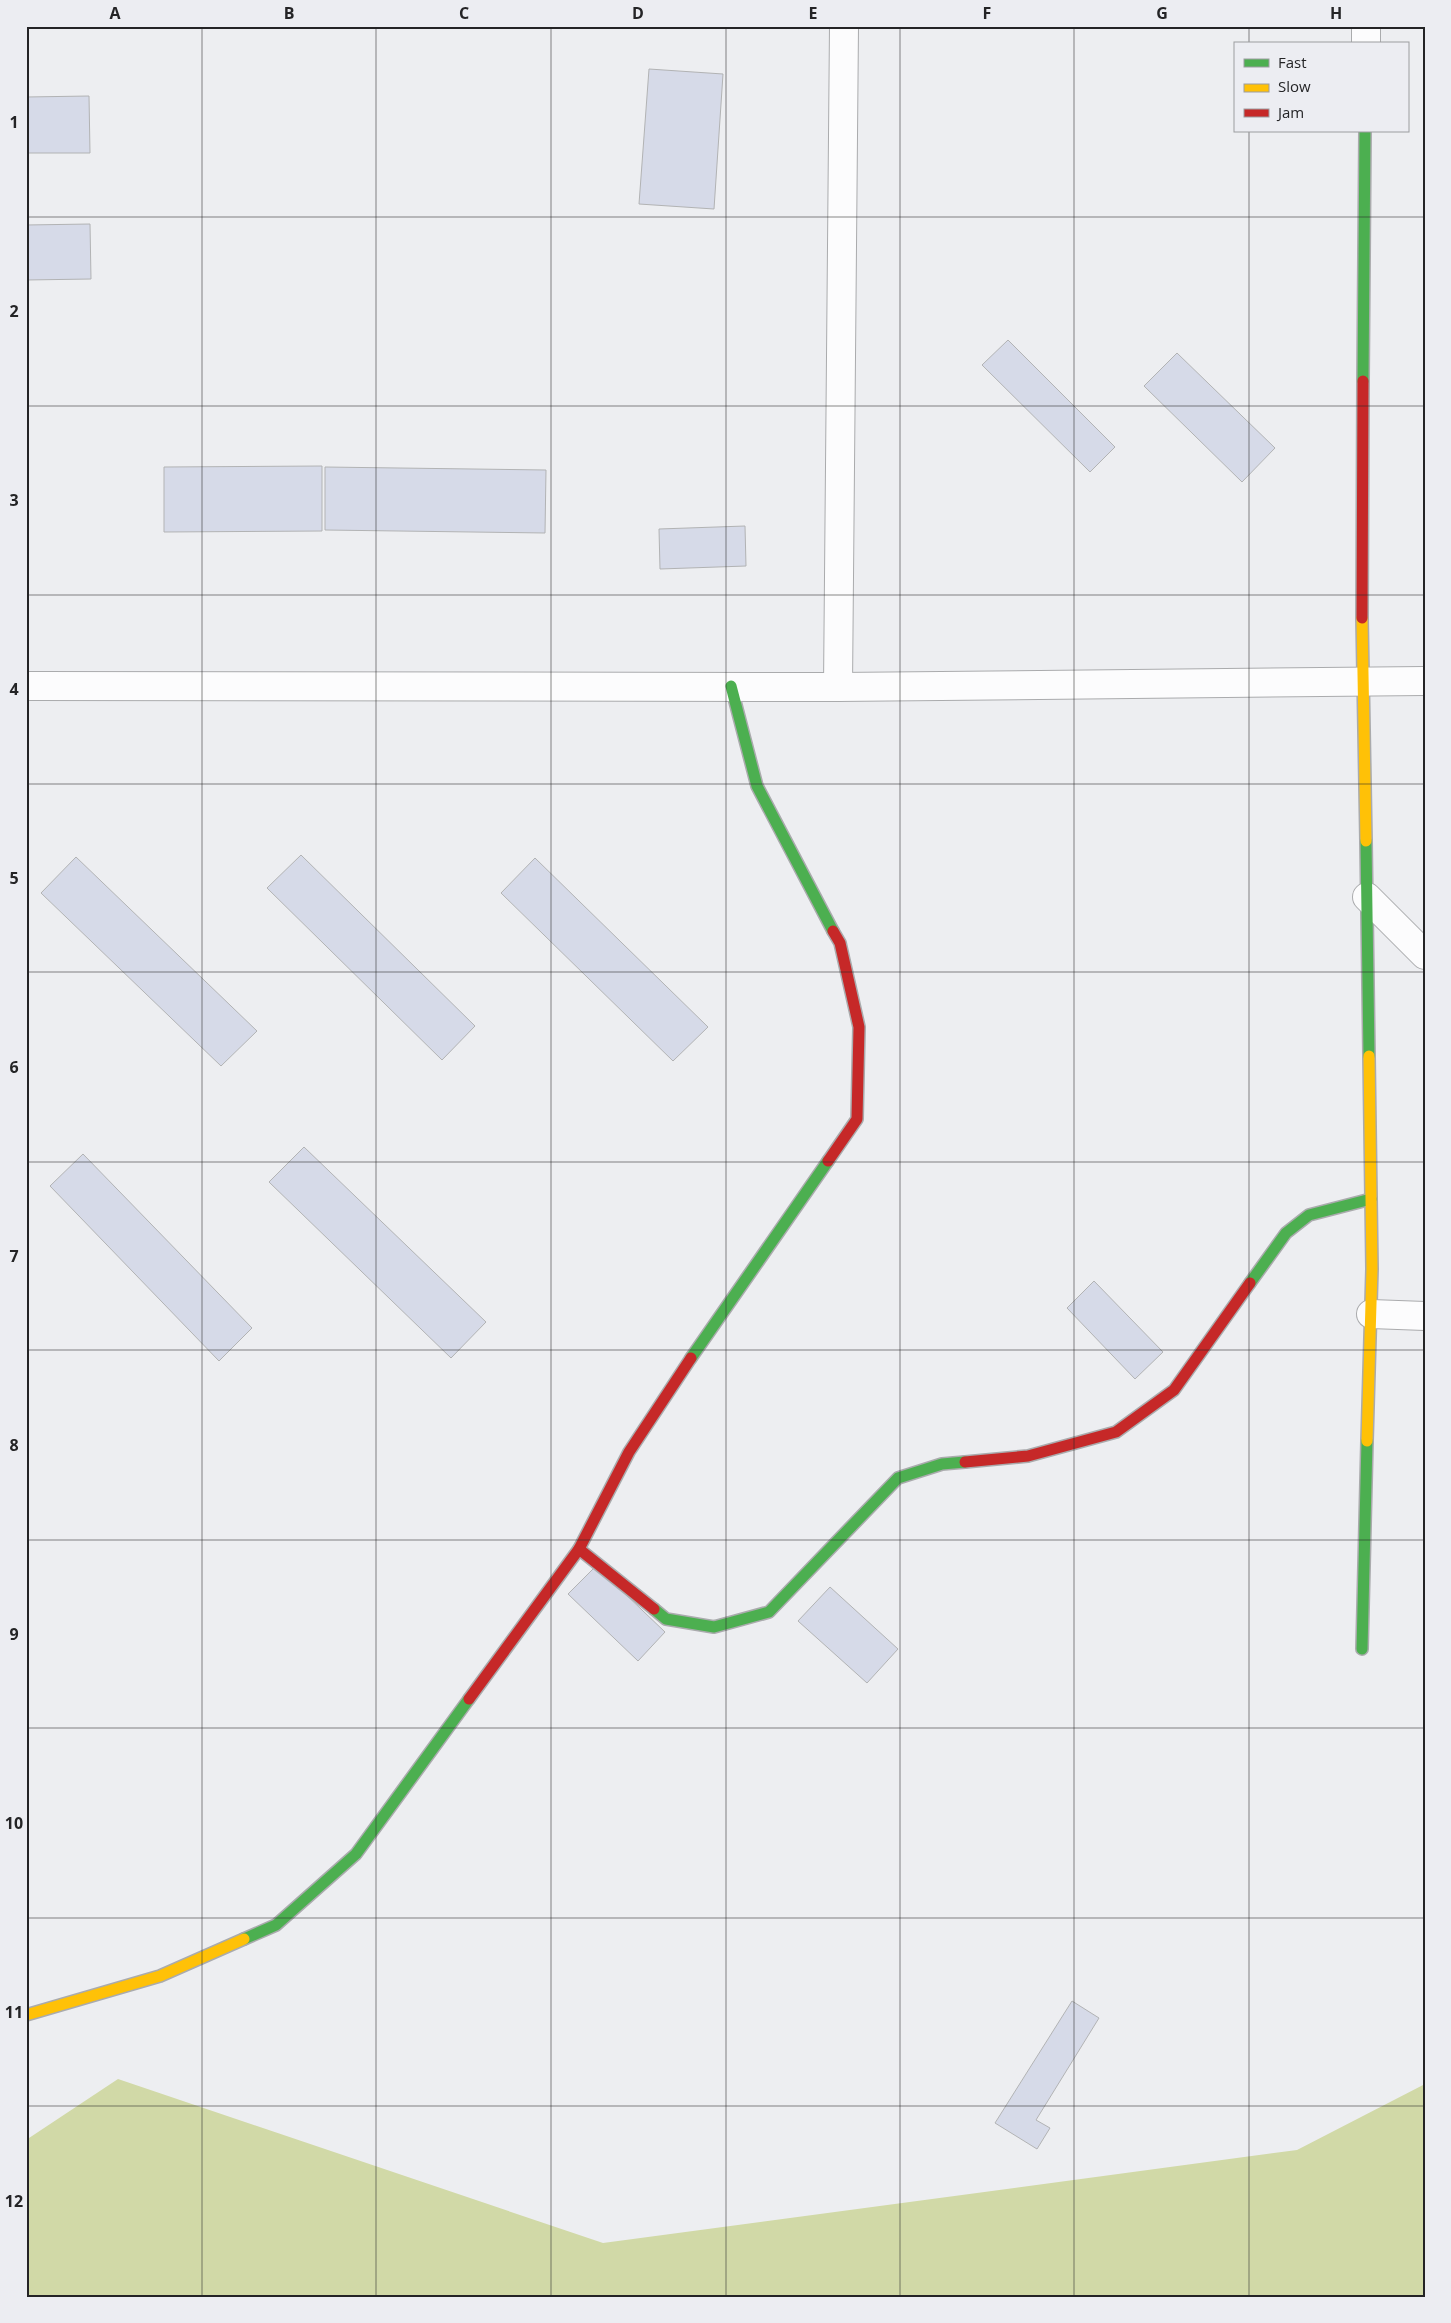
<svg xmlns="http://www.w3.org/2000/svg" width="1451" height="2323" viewBox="0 0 1451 2323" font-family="'Open Sans',sans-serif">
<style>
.green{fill:#d1d9a7}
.building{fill:#d6dae8;stroke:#b2b3b4}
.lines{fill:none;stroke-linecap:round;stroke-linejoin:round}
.street-casing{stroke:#aaabad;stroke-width:30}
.fast-casing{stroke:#aaabad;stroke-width:14}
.slow-casing{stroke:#aaabad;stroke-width:14}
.jam-casing{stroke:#aaabad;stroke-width:14}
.street{stroke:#fcfcfd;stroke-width:28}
.fast{stroke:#4caf50;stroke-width:11}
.slow{stroke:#ffc107;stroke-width:11}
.jam{stroke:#c62828;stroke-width:11}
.grid{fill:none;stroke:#242426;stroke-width:1;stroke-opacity:0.55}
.neatline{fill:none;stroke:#242426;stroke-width:2}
.grid-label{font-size:16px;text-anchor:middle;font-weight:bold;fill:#242426}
</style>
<rect width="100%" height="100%" fill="#edeef1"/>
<path class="green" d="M 118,2079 L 603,2243 L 1297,2150 L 1425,2084 L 1425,2297 L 26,2297 L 26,2140 Z"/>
<g class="building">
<path d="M 649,69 L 723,74 L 714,209 L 639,204 Z"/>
<path d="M 89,96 L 90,153 L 26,153 L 26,97 Z"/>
<path d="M 90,224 L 91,279 L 26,280 L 26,225 Z"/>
<path d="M 1008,340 L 1115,447 L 1090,472 L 982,365 Z"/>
<path d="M 1177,353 L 1275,448 L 1242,482 L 1144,386 Z"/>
<path d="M 322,466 L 322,531 L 164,532 L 164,467 Z"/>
<path d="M 325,467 L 546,470 L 545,533 L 325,530 Z"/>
<path d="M 745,526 L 746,566 L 660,569 L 659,529 Z"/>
<path d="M 301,855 L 475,1026 L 442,1060 L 267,888 Z"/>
<path d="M 76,857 L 257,1031 L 221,1066 L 41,893 Z"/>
<path d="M 535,858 L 708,1027 L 673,1061 L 501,893 Z"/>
<path d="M 304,1147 L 486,1322 L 451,1358 L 269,1182 Z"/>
<path d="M 83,1154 L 252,1328 L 219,1361 L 50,1186 Z"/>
<path d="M 1094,1281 L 1163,1352 L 1135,1379 L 1067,1308 Z"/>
<path d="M 596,1566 L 665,1632 L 638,1661 L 568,1594 Z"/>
<path d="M 830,1587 L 898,1649 L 867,1683 L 798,1621 Z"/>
<path d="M 1072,2001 L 1099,2018 L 1036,2120 L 1050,2128 L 1037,2149 L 995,2123 Z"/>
</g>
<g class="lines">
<defs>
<g id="street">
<path d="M 1366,44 L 1366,26"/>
<path d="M 26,686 L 838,687 L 1425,681"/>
<path d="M 838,687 L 844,26"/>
<path d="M 1367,897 L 1425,955"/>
<path d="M 1371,1314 L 1425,1316"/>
</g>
<g id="fast">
<path d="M 1363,381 L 1365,131"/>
<path d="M 731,686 L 757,786 L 833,931"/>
<path d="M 1366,841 L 1369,1056"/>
<path d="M 1250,1283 L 1286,1233 L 1309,1215 L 1371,1199"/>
<path d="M 691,1358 L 828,1161"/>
<path d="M 654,1609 L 666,1619 L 714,1627 L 769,1612 L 898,1478 L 942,1464 L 965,1462"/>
<path d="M 1362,1649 L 1367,1441"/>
<path d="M 244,1939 L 276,1925 L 356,1854 L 469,1699"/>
</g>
<g id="slow">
<path d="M 1362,618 L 1366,841"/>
<path d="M 1367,1441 L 1372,1269 L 1369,1056"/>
<path d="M 26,2015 L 160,1976 L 244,1939"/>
</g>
<g id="jam">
<path d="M 1362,618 L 1363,381"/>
<path d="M 828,1161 L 857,1119 L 859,1027 L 840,943 L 833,931"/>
<path d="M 965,1462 L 1028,1456 L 1116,1432 L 1174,1390 L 1250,1283"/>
<path d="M 654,1609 L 579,1549 L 629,1452 L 691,1358"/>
<path d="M 469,1699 L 579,1549"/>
</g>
</defs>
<use href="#street" class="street-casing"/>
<use href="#fast" class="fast-casing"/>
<use href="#slow" class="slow-casing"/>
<use href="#jam" class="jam-casing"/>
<use href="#street" class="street"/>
<use href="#fast" class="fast"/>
<use href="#slow" class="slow"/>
<use href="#jam" class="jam"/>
</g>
<path class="grid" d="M 202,26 L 202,2297M 376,26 L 376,2297M 551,26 L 551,2297M 726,26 L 726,2297M 900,26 L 900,2297M 1074,26 L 1074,2297M 1249,26 L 1249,44M 1249,131 L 1249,2297M 26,217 L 1425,217M 26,406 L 1425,406M 26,595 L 1425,595M 26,784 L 1425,784M 26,972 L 1425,972M 26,1162 L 1425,1162M 26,1350 L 1425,1350M 26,1540 L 1425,1540M 26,1728 L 1425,1728M 26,1918 L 1425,1918M 26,2106 L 1425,2106"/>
<rect width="1451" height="2323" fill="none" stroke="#ecedf2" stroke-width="55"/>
<rect x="1234" y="42" width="175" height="90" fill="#ecedf2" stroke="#9c9da0"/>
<rect x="1244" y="59" width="25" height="8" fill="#4caf50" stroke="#9c9da0"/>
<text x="1278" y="68" font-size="15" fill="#242426">Fast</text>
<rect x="1244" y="84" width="25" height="8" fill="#ffc107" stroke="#9c9da0"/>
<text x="1278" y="92" font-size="15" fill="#242426">Slow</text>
<rect x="1244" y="109" width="25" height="8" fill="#c62828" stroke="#9c9da0"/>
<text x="1278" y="118" font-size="15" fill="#242426">Jam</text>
<rect x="28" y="28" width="1396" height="2268" class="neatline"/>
<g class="grid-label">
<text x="115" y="19">A</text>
<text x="289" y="19">B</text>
<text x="464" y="19">C</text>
<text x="638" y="19">D</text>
<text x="813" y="19">E</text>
<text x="987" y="19">F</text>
<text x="1162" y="19">G</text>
<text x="1336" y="19">H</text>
<text x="14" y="128">1</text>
<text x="14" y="317">2</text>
<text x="14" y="506">3</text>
<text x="14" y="695">4</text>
<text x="14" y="884">5</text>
<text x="14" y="1073">6</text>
<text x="14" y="1262">7</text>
<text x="14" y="1451">8</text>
<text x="14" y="1640">9</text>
<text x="14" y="1829">10</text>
<text x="14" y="2018">11</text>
<text x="14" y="2207">12</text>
</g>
</svg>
